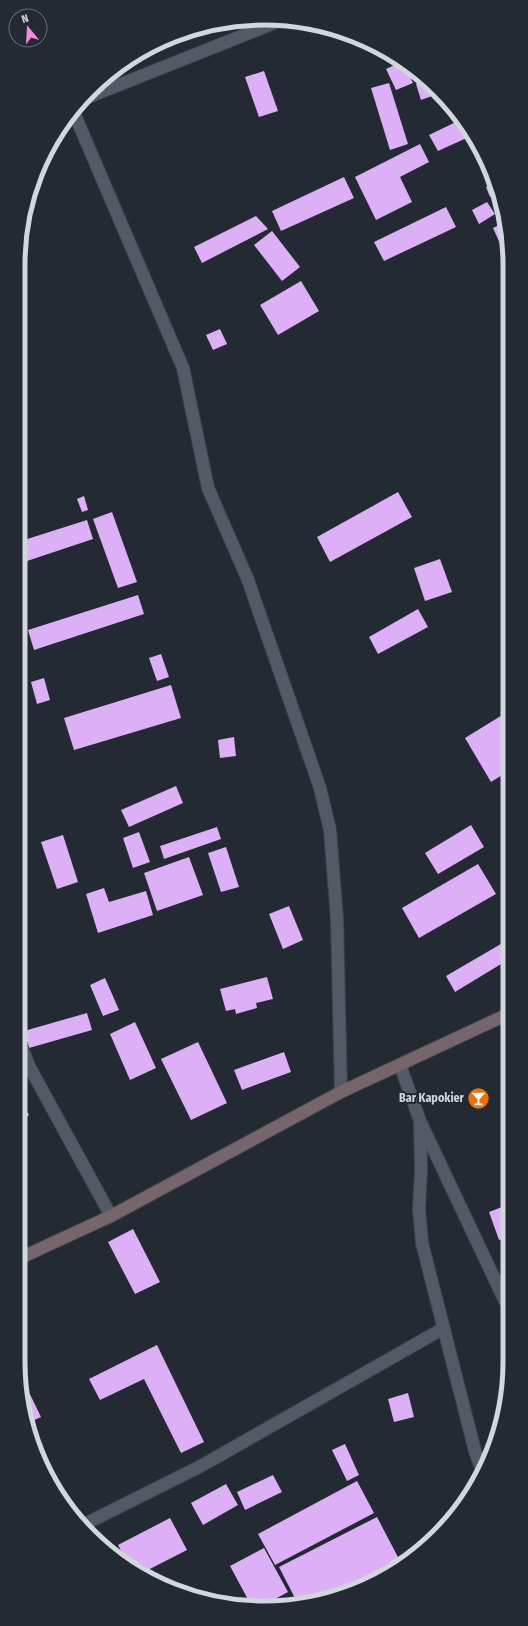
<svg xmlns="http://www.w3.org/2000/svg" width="528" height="1626" viewBox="0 0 528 1626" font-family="'Fira Sans Condensed',sans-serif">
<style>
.building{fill:#ddaff6}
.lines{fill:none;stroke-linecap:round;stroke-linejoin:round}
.street-casing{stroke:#3f454d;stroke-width:14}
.secondary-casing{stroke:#3f454d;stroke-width:14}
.street{stroke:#525a65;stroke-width:12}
.secondary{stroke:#76656a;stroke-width:12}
.labels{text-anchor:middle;stroke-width:4;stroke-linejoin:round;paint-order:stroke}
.poi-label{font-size:12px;font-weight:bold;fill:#d2d6dd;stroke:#232a33;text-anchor:end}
.rim{fill:none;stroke:#d2d6dd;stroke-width:5}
</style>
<rect width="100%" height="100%" fill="#232a33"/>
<g class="building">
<path d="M 401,62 L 404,64 L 413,83 L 396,90 L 386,69 Z"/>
<path d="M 264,71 L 278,111 L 259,117 L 245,77 Z"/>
<path d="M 425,80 L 432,86 L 435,95 L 421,100 L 416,84 Z"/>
<path d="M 389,83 L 408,144 L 390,150 L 371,88 Z"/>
<path d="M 460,120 L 471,136 L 438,151 L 429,135 Z"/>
<path d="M 420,144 L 429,162 L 400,177 L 412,202 L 376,220 L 355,177 Z"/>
<path d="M 344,177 L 354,198 L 281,231 L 272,211 Z"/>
<path d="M 493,184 L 497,194 L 490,197 L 486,187 Z"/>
<path d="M 487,202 L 495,214 L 479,224 L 472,210 Z"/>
<path d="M 446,207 L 456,227 L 384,261 L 374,242 Z"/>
<path d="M 256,216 L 268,229 L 202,263 L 194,247 Z"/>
<path d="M 505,222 L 508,232 L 508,245 L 502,248 L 493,228 Z"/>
<path d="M 272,231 L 300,267 L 282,281 L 254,245 Z"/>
<path d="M 301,281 L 319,311 L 278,335 L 260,305 Z"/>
<path d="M 220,329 L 227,344 L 213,350 L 206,335 Z"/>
<path d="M 398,492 L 412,517 L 330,562 L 317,537 Z"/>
<path d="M 84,496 L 88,510 L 82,512 L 77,499 Z"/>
<path d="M 112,512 L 137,582 L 118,588 L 93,519 Z"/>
<path d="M 87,520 L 93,539 L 21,563 L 21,541 Z"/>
<path d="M 440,559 L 452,592 L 425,601 L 414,568 Z"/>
<path d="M 138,595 L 144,614 L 34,650 L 28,630 Z"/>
<path d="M 418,609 L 428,627 L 378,654 L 369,637 Z"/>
<path d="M 21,610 L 26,622 L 21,623 Z"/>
<path d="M 161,654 L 169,677 L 157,681 L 149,658 Z"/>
<path d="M 44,678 L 50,700 L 37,704 L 31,682 Z"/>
<path d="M 171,685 L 181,718 L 74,750 L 64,718 Z"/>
<path d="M 504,714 L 507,719 L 507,772 L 491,782 L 465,738 Z"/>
<path d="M 234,737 L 236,756 L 220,758 L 218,740 Z"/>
<path d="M 176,786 L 183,803 L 129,827 L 121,810 Z"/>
<path d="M 471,825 L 484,847 L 438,874 L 425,853 Z"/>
<path d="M 217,827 L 221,839 L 164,859 L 160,846 Z"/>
<path d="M 139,832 L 150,862 L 133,868 L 123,838 Z"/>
<path d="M 63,835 L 78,882 L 57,889 L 41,842 Z"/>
<path d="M 226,847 L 239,887 L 221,892 L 208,853 Z"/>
<path d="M 189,857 L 203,895 L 157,911 L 144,873 Z"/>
<path d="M 478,864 L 496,894 L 419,938 L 402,908 Z"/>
<path d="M 104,888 L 109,902 L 146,891 L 153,915 L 98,933 L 86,894 Z"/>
<path d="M 289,906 L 303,940 L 283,949 L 269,914 Z"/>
<path d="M 506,941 L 506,961 L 455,992 L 446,976 Z"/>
<path d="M 267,977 L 273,999 L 256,1003 L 257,1008 L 236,1014 L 235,1009 L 226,1011 L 220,989 Z"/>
<path d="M 105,978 L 119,1010 L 103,1016 L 90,985 Z"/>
<path d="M 87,1013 L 92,1030 L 29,1048 L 24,1031 Z"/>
<path d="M 135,1022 L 156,1068 L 130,1080 L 110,1034 Z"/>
<path d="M 198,1042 L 227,1103 L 191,1120 L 161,1059 Z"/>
<path d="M 284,1052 L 291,1072 L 242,1090 L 234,1070 Z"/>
<path d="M 19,1099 L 29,1115 L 19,1121 Z"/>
<path d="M 502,1207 L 506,1216 L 506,1238 L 499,1240 L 489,1212 Z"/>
<path d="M 133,1229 L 160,1282 L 135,1294 L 108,1242 Z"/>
<path d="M 157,1345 L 204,1442 L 181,1453 L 144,1379 L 100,1400 L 89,1379 Z"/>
<path d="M 26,1386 L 41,1417 L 30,1422 L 23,1388 Z"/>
<path d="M 408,1393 L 414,1417 L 394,1422 L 388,1399 Z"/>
<path d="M 345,1444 L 359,1475 L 347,1481 L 332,1450 Z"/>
<path d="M 273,1475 L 282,1492 L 245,1510 L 237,1492 Z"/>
<path d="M 357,1481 L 374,1513 L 275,1565 L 258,1534 Z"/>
<path d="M 226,1484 L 238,1505 L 203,1525 L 191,1503 Z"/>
<path d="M 377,1517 L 400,1561 L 324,1600 L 297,1602 L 279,1567 Z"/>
<path d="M 170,1518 L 187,1550 L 142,1573 L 126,1560 L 118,1545 Z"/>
<path d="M 264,1548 L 288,1592 L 266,1604 L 251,1605 L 230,1566 Z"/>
</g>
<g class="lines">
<defs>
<g id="street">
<path d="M 91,96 L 274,23"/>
<path d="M 74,113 L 183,368 L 208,488 L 248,580 L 320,788 L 330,830 L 337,919 L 341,1092"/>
<path d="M 19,1040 L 29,1066 L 111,1216"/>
<path d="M 400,1065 L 420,1121 L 505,1301"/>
<path d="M 420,1121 L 421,1170 L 419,1209 L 422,1243 L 475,1451 L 481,1468"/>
<path d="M 81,1526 L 201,1466 L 444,1328"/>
</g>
<path id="secondary" d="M 18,1259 L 111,1216 L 341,1092 L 506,1015"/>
</defs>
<use href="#street" class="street-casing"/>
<use href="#secondary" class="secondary-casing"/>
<use href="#street" class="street"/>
<use href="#secondary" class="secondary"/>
</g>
<defs>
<symbol id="bar-disc" viewBox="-11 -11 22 22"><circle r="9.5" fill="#e8710a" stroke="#232a33"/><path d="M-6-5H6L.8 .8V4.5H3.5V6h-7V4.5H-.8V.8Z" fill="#fff"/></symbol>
</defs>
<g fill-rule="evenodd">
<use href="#bar-disc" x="466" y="1086" width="25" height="25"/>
</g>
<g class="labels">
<g class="poi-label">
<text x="464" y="1102">Bar Kapokier</text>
</g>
</g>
<path d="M0 0H528V1626H0ZM264 25H264A239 239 0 0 1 503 264V1362A239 239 0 0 1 264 1601H264A239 239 0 0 1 25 1362V264A239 239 0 0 1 264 25Z" fill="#232a33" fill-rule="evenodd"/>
<path class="rim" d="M264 25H264A239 239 0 0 1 503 264V1362A239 239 0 0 1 264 1601H264A239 239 0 0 1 25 1362V264A239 239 0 0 1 264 25Z"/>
<g transform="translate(28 28) rotate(342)"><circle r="19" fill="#232a33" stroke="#696f77"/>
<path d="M0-3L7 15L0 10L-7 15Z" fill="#fc86e4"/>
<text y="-6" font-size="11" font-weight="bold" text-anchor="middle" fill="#d2d6dd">N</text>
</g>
</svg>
